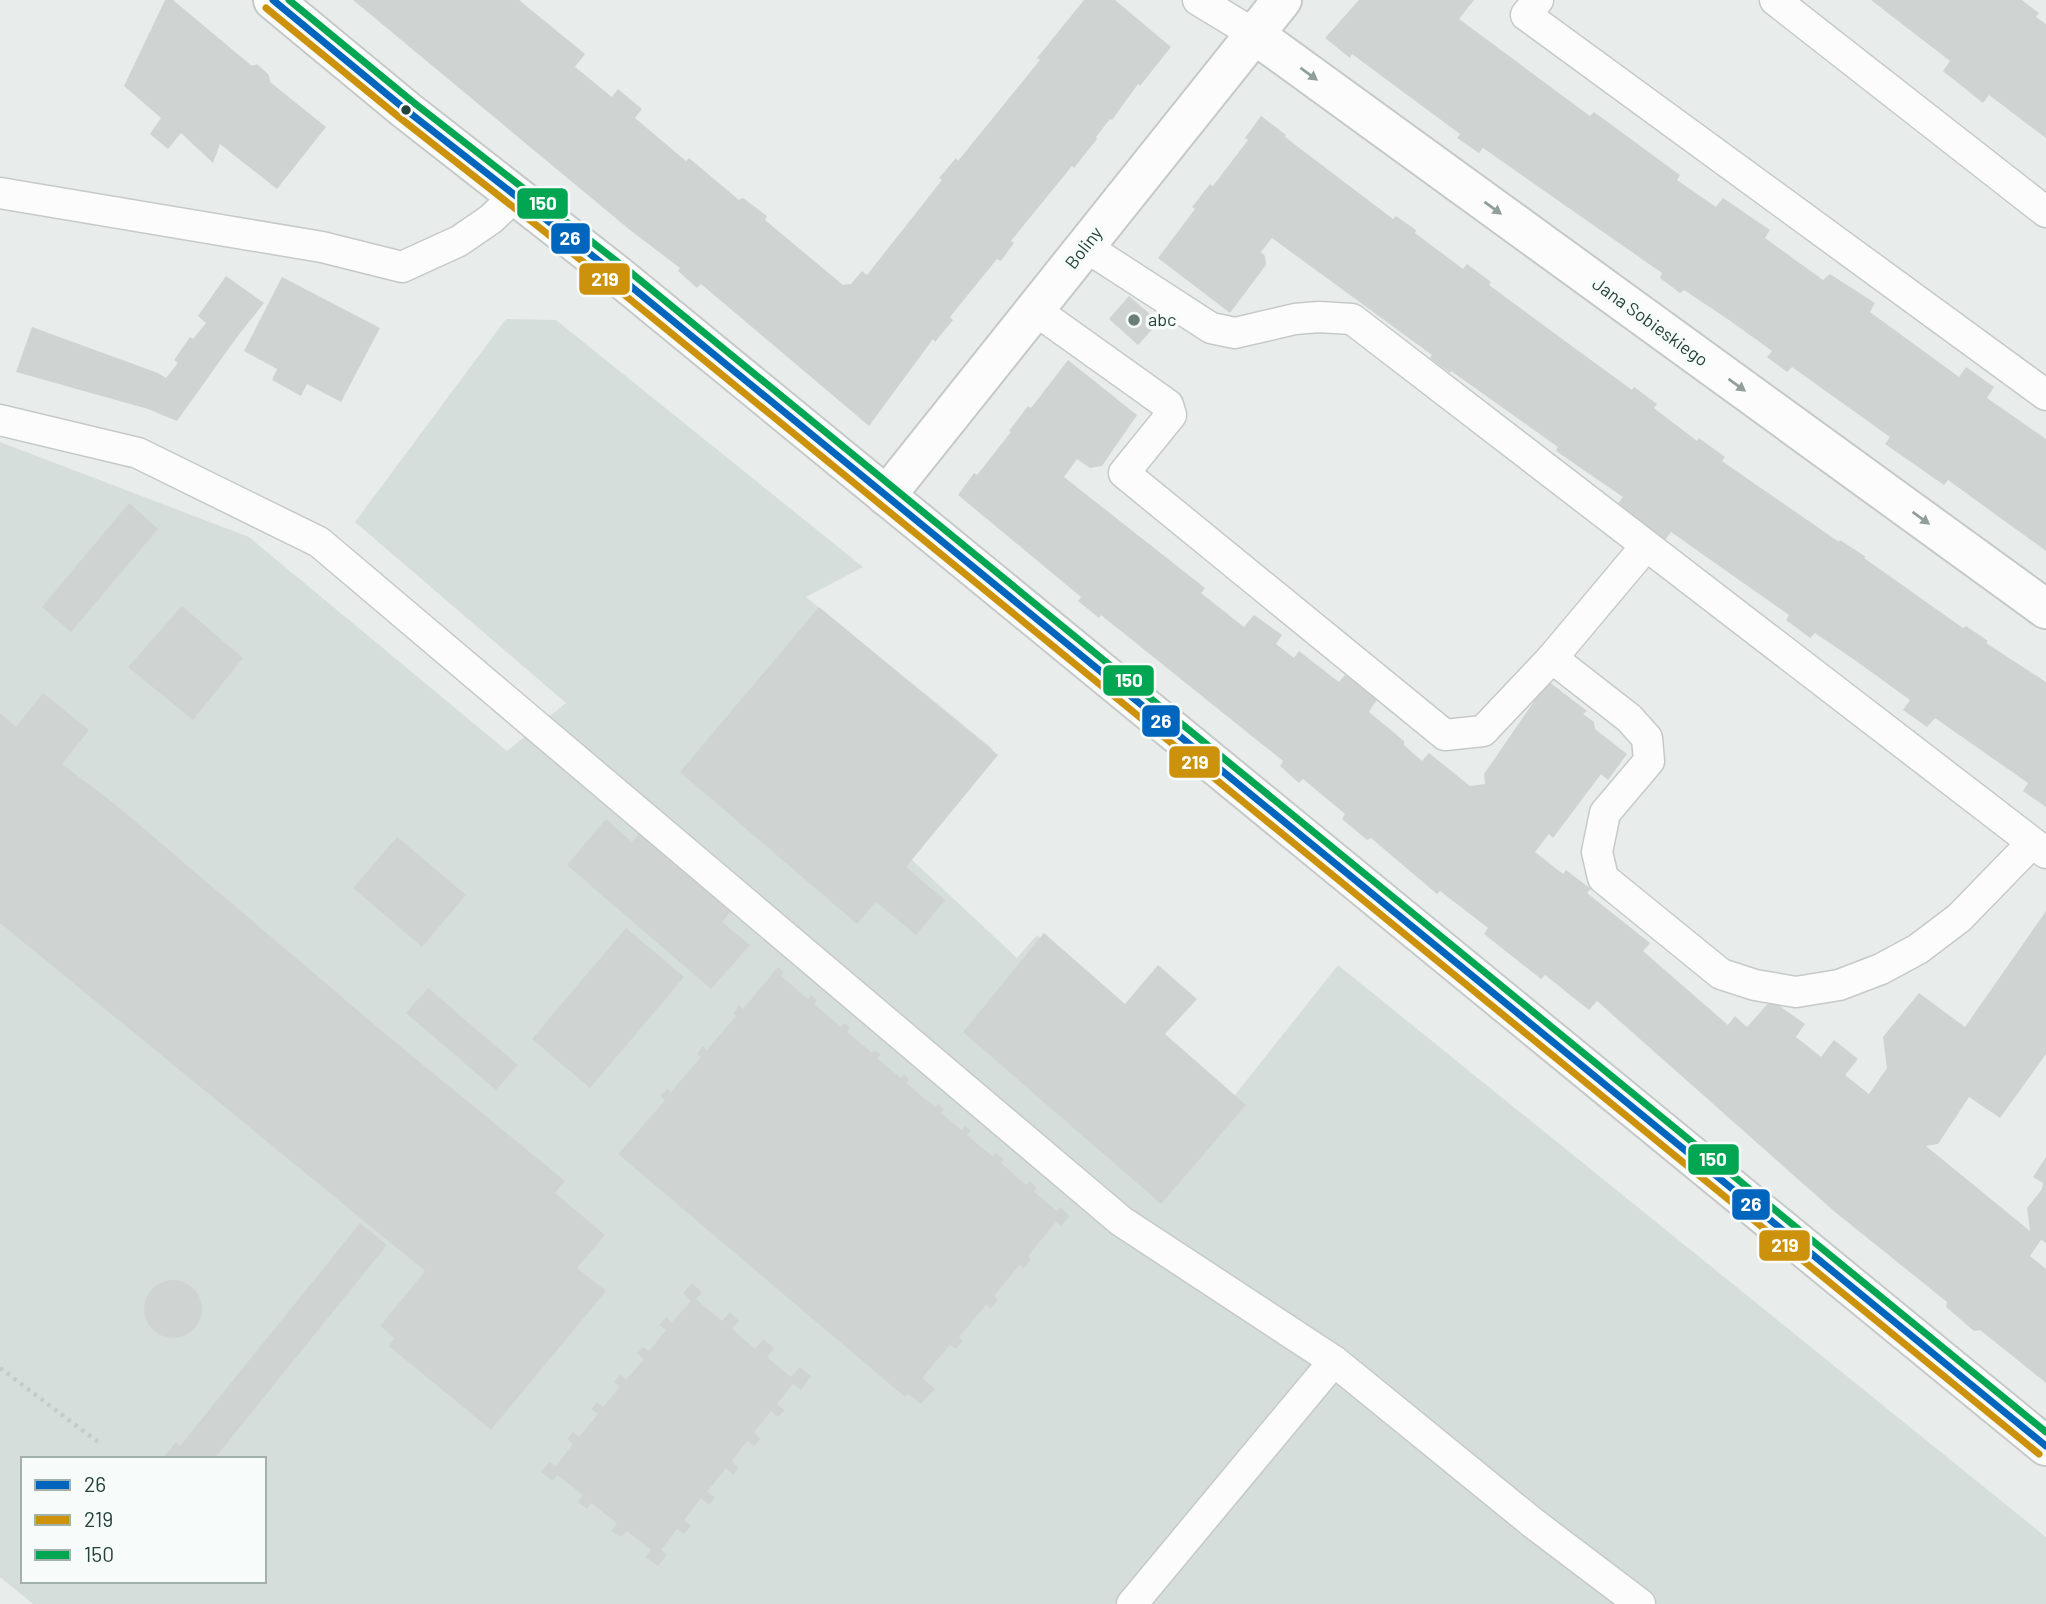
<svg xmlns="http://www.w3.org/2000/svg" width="2046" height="1604" viewBox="0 0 2046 1604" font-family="Barlow,sans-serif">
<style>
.built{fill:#d6dedb;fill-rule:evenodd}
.building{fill:#cfd4d2}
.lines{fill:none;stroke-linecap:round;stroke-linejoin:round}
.service-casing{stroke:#c5cac8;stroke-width:33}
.minor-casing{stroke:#c5cac8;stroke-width:42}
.tertiary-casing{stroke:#c5cac8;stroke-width:42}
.path{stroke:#c3ccca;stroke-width:4.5;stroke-dasharray:3.5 5;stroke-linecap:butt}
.service{stroke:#fcfcfc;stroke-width:30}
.minor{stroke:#fcfcfc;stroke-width:38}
.tertiary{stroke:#fcfcfc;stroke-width:38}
.bus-1-casing{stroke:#f7fbf9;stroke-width:12}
.bus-2-casing{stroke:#f7fbf9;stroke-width:12}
.bus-3-casing{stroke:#f7fbf9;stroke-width:12}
.bus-1{stroke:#0065bd;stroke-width:7}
.bus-2{stroke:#cd920c;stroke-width:7}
.bus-3{stroke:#00a651;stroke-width:7}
.oneway{fill:#909f9b}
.bus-dot{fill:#24423a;stroke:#f7fbf9;stroke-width:2.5}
.poi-dot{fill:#697e78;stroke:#f7fbf9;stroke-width:2.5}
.labels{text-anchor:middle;stroke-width:7;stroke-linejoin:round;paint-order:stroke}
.street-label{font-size:18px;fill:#24423a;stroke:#f7fbf9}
.poi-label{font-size:18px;fill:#24423a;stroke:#f7fbf9;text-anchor:start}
.line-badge{stroke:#f7fbf9;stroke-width:2.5}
.badge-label{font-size:19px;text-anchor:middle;font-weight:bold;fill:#fff}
</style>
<rect width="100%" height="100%" fill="#e8edeb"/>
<path class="built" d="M 506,319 L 556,320 L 863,567 L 806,597 L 993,749 L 910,858 L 1017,958 L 1037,935 L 1231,1100 L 1338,965 L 2046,1537 L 2046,1604 L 33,1604 L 0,1577 L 0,442 L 249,537 L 507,751 L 566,703 L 355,522 ZM 23,1459 L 264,1459 L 264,1581 L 23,1581 Z"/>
<g class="building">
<path d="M 165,0 L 173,0 L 252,66 L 257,64 L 269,75 L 270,82 L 326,127 L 277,189 L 220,144 L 213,163 L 181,133 L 168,149 L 150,134 L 161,118 L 124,86 Z"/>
<path d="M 353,0 L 519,0 L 585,54 L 575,67 L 612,97 L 618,89 L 642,109 L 635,118 L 686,161 L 689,158 L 739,200 L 743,198 L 767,216 L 765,220 L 843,285 L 851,284 L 862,271 L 867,275 L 942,180 L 939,178 L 956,158 L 958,161 L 1040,60 L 1037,58 L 1084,0 L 1115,0 L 1171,47 L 1140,86 L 1138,84 L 1112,120 L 1110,119 L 1096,137 L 1097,139 L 1074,168 L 1072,166 L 1011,241 L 1014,243 L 1001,261 L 997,259 L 950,317 L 953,320 L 935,342 L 933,339 L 869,426 L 701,284 L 697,288 L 678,271 L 680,268 L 630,230 Z"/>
<path d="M 1359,0 L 1474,0 L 1459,19 L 1590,116 L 1594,112 L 1680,175 L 1677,180 L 1716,207 L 1723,198 L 1770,230 L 1765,238 L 1823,280 L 1830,274 L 1875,303 L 1870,312 L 1959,377 L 1966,367 L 1994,387 L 1987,398 L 2046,439 L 2046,551 L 1948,480 L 1944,485 L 1885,444 L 1890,437 L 1792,367 L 1787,372 L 1767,357 L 1772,351 L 1729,320 L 1684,290 L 1680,293 L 1660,278 L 1662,273 L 1483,148 L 1479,153 L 1457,138 L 1460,134 L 1352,54 L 1350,58 L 1325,38 Z"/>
<path d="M 1871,0 L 2022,0 L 2039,13 L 2036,17 L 2046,24 L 2046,138 L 1989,95 L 1983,103 L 1943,71 L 1950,61 Z"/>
<path d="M 1261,116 L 1286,135 L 1285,137 L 1393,219 L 1396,216 L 1416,230 L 1415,233 L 1463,269 L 1467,264 L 1491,282 L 1489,285 L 1565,341 L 1632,390 L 1634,387 L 1657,404 L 1654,408 L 1697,441 L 1699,438 L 1725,457 L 1722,461 L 1839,542 L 1840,540 L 1866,557 L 1864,558 L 1963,628 L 1966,626 L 1988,641 L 1986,643 L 2046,682 L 2046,807 L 2023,791 L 2028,783 L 1935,718 L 1927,727 L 1903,710 L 1910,700 L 1856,661 L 1815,633 L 1810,638 L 1786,620 L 1789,615 L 1671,532 L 1665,540 L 1617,505 L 1623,497 L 1556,451 L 1558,447 L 1451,371 L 1450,373 L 1430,358 L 1432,355 L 1272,238 L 1261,252 L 1265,256 L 1266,265 L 1230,313 L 1158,258 L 1195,209 L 1192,207 L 1210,184 L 1213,186 L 1248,140 L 1245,138 Z"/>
<path d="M 226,276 L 264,303 L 237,337 L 177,421 L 148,409 L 16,372 L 32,327 L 158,373 L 166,378 L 178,363 L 174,360 L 190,337 L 193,339 L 206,323 L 198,316 Z"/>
<path d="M 282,277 L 380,328 L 341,402 L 307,384 L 301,396 L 272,380 L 277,369 L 244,351 Z"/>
<path d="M 1129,296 L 1159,322 L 1138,345 L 1109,319 Z"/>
<path d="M 1068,360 L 1137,415 L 1102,466 L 1090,468 L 1077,459 L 1064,477 L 1205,588 L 1201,593 L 1244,627 L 1254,615 L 1282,635 L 1276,644 L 1294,658 L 1299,651 L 1339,682 L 1345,675 L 1378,698 L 1369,712 L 1404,741 L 1404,745 L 1422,761 L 1429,753 L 1470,786 L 1485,784 L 1484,774 L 1548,681 L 1587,711 L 1583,714 L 1594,722 L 1595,729 L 1627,754 L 1608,780 L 1601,774 L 1553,838 L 1549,834 L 1535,852 L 1563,874 L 1566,870 L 1591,889 L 1587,893 L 1650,943 L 1643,951 L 1728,1025 L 1735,1016 L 1747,1027 L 1771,1000 L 1805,1024 L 1796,1037 L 1821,1057 L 1834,1040 L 1858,1059 L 1845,1075 L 1869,1094 L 1887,1068 L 1883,1037 L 1919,993 L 1965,1027 L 2046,911 L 2046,1054 L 2000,1118 L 1969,1097 L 1938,1144 L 1926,1146 L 2030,1231 L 2027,1208 L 2042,1189 L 2043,1183 L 2033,1177 L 2046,1157 L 2046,1243 L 2041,1240 L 2030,1256 L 2046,1269 L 2046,1383 L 1980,1330 L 1974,1331 L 1946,1307 L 1947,1302 L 1835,1212 L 1597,1001 L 1589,1010 L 1545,975 L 1541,979 L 1484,934 L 1488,928 L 1440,891 L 1437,894 L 1371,838 L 1367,840 L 1342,819 L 1345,814 L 1303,779 L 1299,783 L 1280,766 L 1283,761 L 1101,615 L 1099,618 L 1078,601 L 1081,597 L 958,495 L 974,473 L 977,475 L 1011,432 L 1009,431 L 1028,406 L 1031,408 Z"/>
<path d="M 129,503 L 158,529 L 71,632 L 42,607 Z"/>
<path d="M 182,606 L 243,658 L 193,720 L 128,667 Z"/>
<path d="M 819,607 L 998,755 L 906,867 L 945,900 L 916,935 L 876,902 L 857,924 L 680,772 Z"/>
<path d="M 43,693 L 89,730 L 62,764 L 116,805 L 389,1037 L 565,1181 L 555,1193 L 605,1235 L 577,1268 L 606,1291 L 491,1430 L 389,1346 L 394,1338 L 380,1326 L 425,1271 L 0,923 L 0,713 L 16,727 Z"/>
<path d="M 606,819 L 632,842 L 642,830 L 733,909 L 722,922 L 750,945 L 711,989 L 567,865 Z"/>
<path d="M 397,837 L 466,895 L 422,947 L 353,888 Z"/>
<path d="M 626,928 L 684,977 L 590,1088 L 532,1039 Z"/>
<path d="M 1044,933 L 1125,1004 L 1158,965 L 1197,999 L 1165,1034 L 1246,1105 L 1161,1204 L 963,1032 Z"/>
<path d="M 778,967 L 784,972 L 781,976 L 808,999 L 811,995 L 817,1000 L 814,1004 L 841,1027 L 844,1023 L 850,1028 L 847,1032 L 872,1053 L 875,1050 L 881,1055 L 877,1058 L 901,1078 L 904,1074 L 909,1079 L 906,1083 L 935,1107 L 939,1104 L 944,1109 L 941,1113 L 962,1130 L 965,1126 L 971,1131 L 967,1135 L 992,1156 L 996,1153 L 1004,1159 L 1001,1163 L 1026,1185 L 1030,1181 L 1037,1188 L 1034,1192 L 1057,1211 L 1060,1207 L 1070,1216 L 1061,1226 L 1056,1222 L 1028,1256 L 1031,1259 L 1024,1268 L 1019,1265 L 994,1296 L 998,1300 L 991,1308 L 986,1305 L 959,1337 L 963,1341 L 956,1349 L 950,1345 L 922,1378 L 935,1389 L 921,1404 L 908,1394 L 905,1397 L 618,1154 L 665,1100 L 660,1096 L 667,1089 L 671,1092 L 701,1057 L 697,1054 L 703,1046 L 707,1050 L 736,1016 L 733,1014 L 739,1005 L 743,1009 Z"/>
<path d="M 428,988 L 518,1065 L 496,1090 L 406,1013 Z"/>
<path d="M 360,1223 L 387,1245 L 214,1459 L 162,1459 L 176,1442 L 180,1446 Z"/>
<circle cx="173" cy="1309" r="29"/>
<path d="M 692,1283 L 702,1292 L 696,1299 L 722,1321 L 730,1312 L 739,1321 L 732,1329 L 755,1349 L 763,1339 L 774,1348 L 767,1357 L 791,1377 L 800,1367 L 811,1376 L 801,1390 L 793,1384 L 777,1404 L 785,1410 L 778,1417 L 771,1411 L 754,1432 L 761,1439 L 754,1446 L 747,1441 L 732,1461 L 739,1468 L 733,1475 L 726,1468 L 707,1492 L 715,1497 L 709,1505 L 701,1498 L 684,1520 L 691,1526 L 684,1534 L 677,1529 L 661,1550 L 667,1555 L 658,1566 L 645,1557 L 651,1550 L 627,1531 L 621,1537 L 611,1531 L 617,1523 L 591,1503 L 587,1509 L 578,1502 L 583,1495 L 557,1475 L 553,1481 L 541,1472 L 549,1462 L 556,1466 L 573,1444 L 567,1439 L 573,1432 L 579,1437 L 598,1414 L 591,1409 L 597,1402 L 603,1407 L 620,1387 L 614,1382 L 620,1374 L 626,1380 L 644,1359 L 637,1353 L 643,1347 L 649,1351 L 666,1330 L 659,1325 L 666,1317 L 672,1322 L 691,1301 L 683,1293 Z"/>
</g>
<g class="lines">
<defs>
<g id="service">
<path d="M 1198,0 L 1254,34"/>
<path d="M 1538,0 L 1526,15 L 2046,395"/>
<path d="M 1775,0 L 2046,212"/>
<path d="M 0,193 L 322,247 L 402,267 L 459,241 L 491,219 L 515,196"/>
<path d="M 1086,247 L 1211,328 L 1235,333 L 1295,319 L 1319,317 L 1352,319 L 2046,853"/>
<path d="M 1035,310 L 1168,405 L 1171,415 L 1124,473 L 1445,735 L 1483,731 L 1552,658 L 1629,718 L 1647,738 L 1649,761 L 1605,813 L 1597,852 L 1603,878 L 1721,974 L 1755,985 L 1796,992 L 1839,985 L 1881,969 L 1918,949 L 1959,918 L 2032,843"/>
<path d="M 0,420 L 138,453 L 319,542 L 1121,1221 L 1334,1361"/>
<path d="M 1552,658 L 1646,546"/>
<path d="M 1132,1604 L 1334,1361 L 1533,1523 L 1640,1604"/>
</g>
<path id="minor" d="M 1254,34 L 2046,609"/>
<g id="tertiary">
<path d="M 273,0 L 406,110 L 617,275 L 2046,1446"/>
<path d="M 886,496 L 1282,0"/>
</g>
</defs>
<use href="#service" class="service-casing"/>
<use href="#minor" class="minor-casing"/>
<use href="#tertiary" class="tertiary-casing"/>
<path class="path" d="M 0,1368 L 98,1442"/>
<use href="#service" class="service"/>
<use href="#minor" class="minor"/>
<use href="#tertiary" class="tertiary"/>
<defs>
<path id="bus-1" d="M 273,0 L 406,110 L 617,275 L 2046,1446"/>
<path id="bus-2" d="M 266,8 L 400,118 L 610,283 L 2039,1454"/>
<path id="bus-3" d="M 289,0 L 413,102 L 624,267 L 2046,1432"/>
</defs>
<use href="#bus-1" class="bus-1-casing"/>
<use href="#bus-2" class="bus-2-casing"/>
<use href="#bus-3" class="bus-3-casing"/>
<use href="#bus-1" class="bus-1"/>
<use href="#bus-2" class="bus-2"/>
<use href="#bus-3" class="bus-3"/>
</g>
<defs><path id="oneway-solid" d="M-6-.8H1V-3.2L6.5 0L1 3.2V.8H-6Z" transform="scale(1.75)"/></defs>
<g class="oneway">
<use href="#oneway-solid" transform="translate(1309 74) rotate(36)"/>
<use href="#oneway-solid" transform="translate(1493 208) rotate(36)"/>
<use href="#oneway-solid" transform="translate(1737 385) rotate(36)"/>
<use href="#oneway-solid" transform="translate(1921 518) rotate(36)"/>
</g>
<circle class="bus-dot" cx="406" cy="110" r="6"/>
<circle class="poi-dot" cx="1134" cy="320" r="7"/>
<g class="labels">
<g class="street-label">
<text transform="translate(1084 248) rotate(-52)" y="6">Boliny</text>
<text transform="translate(1650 322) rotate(36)" y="6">Jana Sobieskiego</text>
</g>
<g class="poi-label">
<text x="1148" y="326">abc</text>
</g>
</g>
<g class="line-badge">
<rect x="516" y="187" width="53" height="33" rx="7" fill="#00a651"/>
<rect x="550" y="222" width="41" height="33" rx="7" fill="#0065bd"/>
<rect x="578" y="262" width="53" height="34" rx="7" fill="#cd920c"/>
<rect x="1102" y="664" width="53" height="33" rx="7" fill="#00a651"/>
<rect x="1141" y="704" width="40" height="34" rx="7" fill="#0065bd"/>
<rect x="1168" y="745" width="53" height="34" rx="7" fill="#cd920c"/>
<rect x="1687" y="1143" width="53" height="33" rx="7" fill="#00a651"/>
<rect x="1731" y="1188" width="40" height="33" rx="7" fill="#0065bd"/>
<rect x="1758" y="1229" width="53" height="33" rx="7" fill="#cd920c"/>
</g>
<g class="badge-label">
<text x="543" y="210">150</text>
<text x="570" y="245">26</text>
<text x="605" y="286">219</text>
<text x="1129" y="687">150</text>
<text x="1161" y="728">26</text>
<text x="1195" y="769">219</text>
<text x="1713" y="1166">150</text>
<text x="1751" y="1211">26</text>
<text x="1785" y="1252">219</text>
</g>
<rect x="21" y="1457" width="245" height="126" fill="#f7fbf9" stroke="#a3b1ad" stroke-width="2"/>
<rect x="35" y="1480" width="35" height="10" fill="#0065bd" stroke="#a3b1ad" stroke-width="2"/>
<text x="84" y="1492" font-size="21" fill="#24423a">26</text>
<rect x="35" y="1515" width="35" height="10" fill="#cd920c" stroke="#a3b1ad" stroke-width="2"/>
<text x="84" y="1527" font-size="21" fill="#24423a">219</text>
<rect x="35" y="1550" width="35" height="10" fill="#00a651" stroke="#a3b1ad" stroke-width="2"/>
<text x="84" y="1562" font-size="21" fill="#24423a">150</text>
</svg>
